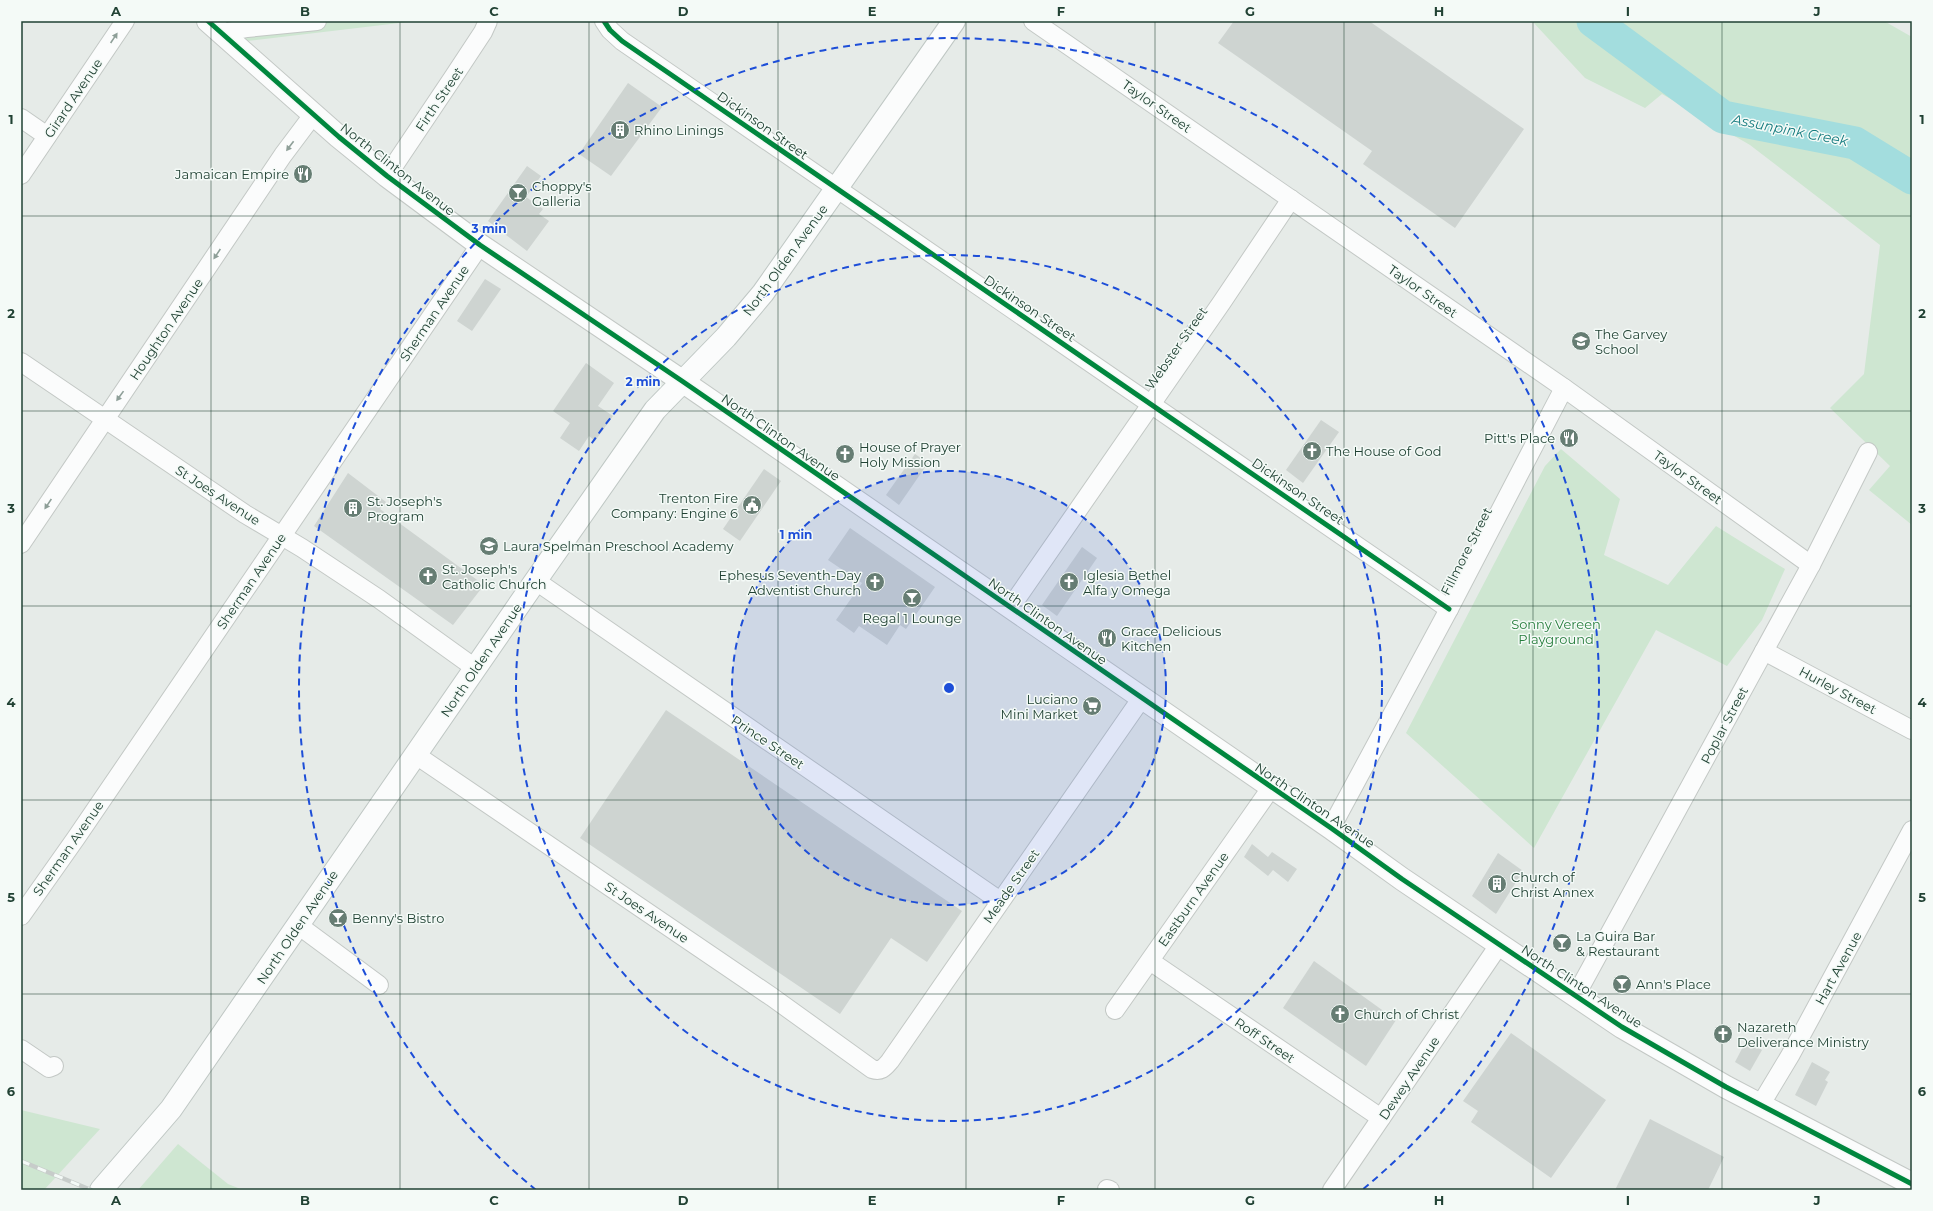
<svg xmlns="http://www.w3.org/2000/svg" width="1933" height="1211" viewBox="0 0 1933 1211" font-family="Montserrat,sans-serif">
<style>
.green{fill:#cee6d1}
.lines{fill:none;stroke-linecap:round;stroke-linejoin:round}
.river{stroke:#a3ddde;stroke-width:33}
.building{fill:#ced4d1}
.minor-casing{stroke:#c3c8c5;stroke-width:20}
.tertiary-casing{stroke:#c3c8c5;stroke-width:24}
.secondary-casing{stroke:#bfc7c4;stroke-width:24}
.minor{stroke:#fbfcfc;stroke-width:18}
.tertiary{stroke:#fbfcfc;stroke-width:22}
.secondary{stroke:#fbfcfc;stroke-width:22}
.rail-casing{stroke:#c7ccca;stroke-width:4.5}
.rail{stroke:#f4faf7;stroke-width:3;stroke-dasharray:9;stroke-linecap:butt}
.cycleway-casing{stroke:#f4faf7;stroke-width:8}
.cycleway{stroke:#00873e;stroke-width:5}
.oneway{fill:#8e9f98}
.grid{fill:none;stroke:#214234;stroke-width:1;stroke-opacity:0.55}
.ring{fill:none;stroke:#1d4ed8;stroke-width:2;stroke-dasharray:7 5}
.labels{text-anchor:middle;stroke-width:3;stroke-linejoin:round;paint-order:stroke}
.street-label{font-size:13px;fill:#214234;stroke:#f4faf7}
.poi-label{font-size:13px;fill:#214234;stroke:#f4faf7;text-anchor:start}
.park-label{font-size:13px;fill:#267d3c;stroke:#f4faf7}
.water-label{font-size:14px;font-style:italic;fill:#147b7f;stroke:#f4faf7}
.centre{fill:#1d4ed8;stroke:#f4faf7;stroke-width:2}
.ring-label{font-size:12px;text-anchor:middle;font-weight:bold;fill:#1d4ed8;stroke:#f4faf7;stroke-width:3;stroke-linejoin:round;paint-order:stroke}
.neatline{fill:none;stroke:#214234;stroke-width:1.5}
.grid-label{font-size:13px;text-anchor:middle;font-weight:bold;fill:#214234}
</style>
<rect width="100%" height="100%" fill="#e6ebe8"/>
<g class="green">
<path d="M 205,21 L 416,21 L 230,43 Z"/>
<path d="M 1532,21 L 1884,21 L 1912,37 L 1912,525 L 1869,490 L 1890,466 L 1830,408 L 1864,374 L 1880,245 L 1750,145 L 1662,94 L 1645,108 L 1585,78 Z"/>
<path d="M 1561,449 L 1620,499 L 1604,555 L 1668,585 L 1716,526 L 1785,569 L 1762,620 L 1727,666 L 1656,630 L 1534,848 L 1406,733 L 1545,466 Z"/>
<path d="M 21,1110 L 100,1129 L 44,1190 L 21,1190 Z"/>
<path d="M 178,1144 L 228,1184 L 243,1190 L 138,1190 Z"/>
</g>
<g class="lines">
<path class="river" d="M 1593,21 L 1723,117 L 1855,143 L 1912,178"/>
</g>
<g class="building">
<path d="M 1234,21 L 1369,21 L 1524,129 L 1455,228 L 1363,164 L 1372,151 L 1218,43 Z"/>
<path d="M 628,83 L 662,107 L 611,176 L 579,154 Z"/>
<path d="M 527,166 L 541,176 L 526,197 L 543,209 L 539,214 L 549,221 L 527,251 L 488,221 Z"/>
<path d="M 485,279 L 501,289 L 472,331 L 457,321 Z"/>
<path d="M 586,363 L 614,383 L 598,406 L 613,416 L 595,441 L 589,436 L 579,451 L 560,438 L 570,423 L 553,411 Z"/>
<path d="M 1321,420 L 1339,432 L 1303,483 L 1286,470 Z"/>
<path d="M 915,454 L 928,463 L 899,505 L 886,495 Z"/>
<path d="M 764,469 L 781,481 L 740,541 L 723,529 Z"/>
<path d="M 348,473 L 386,502 L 380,509 L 484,585 L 453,625 L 314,526 Z"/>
<path d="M 850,528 L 935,587 L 906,629 L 900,625 L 887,645 L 859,626 L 854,633 L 836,620 L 862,583 L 828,560 Z"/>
<path d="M 1082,547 L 1097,558 L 1057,616 L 1042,605 Z"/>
<path d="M 666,710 L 962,911 L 927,962 L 891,938 L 840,1014 L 580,838 Z"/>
<path d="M 1252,844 L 1268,857 L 1272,852 L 1297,869 L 1288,882 L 1273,870 L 1268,876 L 1244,857 Z"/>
<path d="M 1498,853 L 1523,871 L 1496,914 L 1472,896 Z"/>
<path d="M 1314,961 L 1396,1020 L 1366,1066 L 1283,1008 Z"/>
<path d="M 1511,1033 L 1606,1100 L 1551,1178 L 1471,1122 L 1478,1111 L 1463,1101 Z"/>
<path d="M 1746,1041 L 1762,1050 L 1750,1071 L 1735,1062 Z"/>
<path d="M 1812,1062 L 1830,1072 L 1825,1080 L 1828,1082 L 1816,1106 L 1795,1095 Z"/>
<path d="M 1650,1119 L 1724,1157 L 1708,1190 L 1615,1190 Z"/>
</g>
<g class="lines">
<defs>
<g id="minor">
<path d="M 604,21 L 610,30 L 622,41 L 1449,609"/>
<path d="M 1033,21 L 1564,388 L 1811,565"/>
<path d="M 222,33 L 247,28 L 317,21"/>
<path d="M 21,118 L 47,136"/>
<path d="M 21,175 L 125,21"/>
<path d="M 387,176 L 454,76 L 483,32 L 488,21"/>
<path d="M 21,362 L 245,514 L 302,548 L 379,599 L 475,668"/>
<path d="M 21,544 L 283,155 L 313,115"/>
<path d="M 536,581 L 1000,901"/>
<path d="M 1010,608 L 1222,302 L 1291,199"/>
<path d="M 1764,651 L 1912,730"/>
<path d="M 416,755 L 772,997 L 872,1069 C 881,1072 884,1068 890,1061 L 1141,699"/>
<path d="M 1331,828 L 1449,609 L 1564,388"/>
<path d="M 21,916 L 76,838 L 480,245"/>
<path d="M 298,925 L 379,985"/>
<path d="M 1150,961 L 1381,1118"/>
<path d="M 1576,995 L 1811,565 L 1868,452"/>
<path d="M 1115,1010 L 1271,788"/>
<path d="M 21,1049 L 49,1068 L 54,1066"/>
<path d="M 1761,1104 L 1791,1054 L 1912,830"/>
<path d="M 1107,1189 L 1110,1190"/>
<path d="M 1332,1190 L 1499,945"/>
</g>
<path id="tertiary" d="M 208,21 L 339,137 L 387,176 L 480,245 L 682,381 L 1331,828 L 1402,879 L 1622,1027 L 1726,1087 L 1912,1184"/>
<path id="secondary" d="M 101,1190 L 171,1109 L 543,570 L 655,410 L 726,337 L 763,293 L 954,21"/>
</defs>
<use href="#minor" class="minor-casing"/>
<use href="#tertiary" class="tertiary-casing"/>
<use href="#secondary" class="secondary-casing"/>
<use href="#minor" class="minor"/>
<use href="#tertiary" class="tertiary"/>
<use href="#secondary" class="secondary"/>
<defs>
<path id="rail" d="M 21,1161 L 91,1190"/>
</defs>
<use href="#rail" class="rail-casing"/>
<use href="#rail" class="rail"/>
<defs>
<g id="cycleway">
<path d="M 208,21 L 339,137 L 387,176 L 480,245 L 682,381 L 1331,828 L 1402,879 L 1622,1027 L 1726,1087 L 1912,1184"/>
<path d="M 604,21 L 610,30 L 622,41 L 1449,609"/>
</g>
</defs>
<use href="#cycleway" class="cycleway-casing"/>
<use href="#cycleway" class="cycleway"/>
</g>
<defs><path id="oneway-solid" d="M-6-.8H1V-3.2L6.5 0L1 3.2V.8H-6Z"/></defs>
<g class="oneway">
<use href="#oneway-solid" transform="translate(114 38) rotate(-56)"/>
<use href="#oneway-solid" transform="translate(290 146) rotate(127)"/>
<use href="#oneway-solid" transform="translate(217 254) rotate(124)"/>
<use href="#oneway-solid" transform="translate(120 396) rotate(126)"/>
<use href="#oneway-solid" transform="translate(48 504) rotate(124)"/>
</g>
<path class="grid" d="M 211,21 L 211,1190M 400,21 L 400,1190M 589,21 L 589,1190M 778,21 L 778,1190M 966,21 L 966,1190M 1155,21 L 1155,1190M 1344,21 L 1344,1190M 1533,21 L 1533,1190M 1722,21 L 1722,1190M 21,216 L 1912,216M 21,411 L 1912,411M 21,606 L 1912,606M 21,800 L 1912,800M 21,994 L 1912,994"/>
<circle cx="949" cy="688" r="217" fill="#1d4ed8" fill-opacity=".12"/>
<g class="ring">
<circle cx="949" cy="688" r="217"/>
<circle cx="949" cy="688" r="433"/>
<path d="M536 1190A650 650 0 1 1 1362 1190"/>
</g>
<defs>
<symbol id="building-disc" viewBox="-11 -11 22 22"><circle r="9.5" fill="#667d73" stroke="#f4faf7"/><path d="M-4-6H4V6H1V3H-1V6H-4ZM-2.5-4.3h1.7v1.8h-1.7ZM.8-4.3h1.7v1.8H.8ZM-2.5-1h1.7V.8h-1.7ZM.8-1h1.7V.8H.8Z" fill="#fff"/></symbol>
<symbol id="restaurant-disc" viewBox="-11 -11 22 22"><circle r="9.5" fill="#667d73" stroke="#f4faf7"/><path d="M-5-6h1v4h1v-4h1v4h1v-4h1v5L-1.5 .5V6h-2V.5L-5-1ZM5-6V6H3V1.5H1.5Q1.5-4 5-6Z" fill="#fff"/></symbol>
<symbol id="bar-disc" viewBox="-11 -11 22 22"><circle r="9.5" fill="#667d73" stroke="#f4faf7"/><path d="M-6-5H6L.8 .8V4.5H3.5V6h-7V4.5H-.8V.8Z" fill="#fff"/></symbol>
<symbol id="school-disc" viewBox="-11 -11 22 22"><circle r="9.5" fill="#667d73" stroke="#f4faf7"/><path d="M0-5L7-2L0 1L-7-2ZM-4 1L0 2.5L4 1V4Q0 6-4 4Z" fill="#fff"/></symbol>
<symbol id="church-disc" viewBox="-11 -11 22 22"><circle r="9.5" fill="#667d73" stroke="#f4faf7"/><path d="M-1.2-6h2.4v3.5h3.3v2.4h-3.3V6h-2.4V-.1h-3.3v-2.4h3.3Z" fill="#fff"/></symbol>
<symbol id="civic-disc" viewBox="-11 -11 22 22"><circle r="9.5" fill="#667d73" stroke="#f4faf7"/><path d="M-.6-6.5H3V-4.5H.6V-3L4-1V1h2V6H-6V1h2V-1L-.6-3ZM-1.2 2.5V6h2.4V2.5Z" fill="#fff"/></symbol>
<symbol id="supermarket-disc" viewBox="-11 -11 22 22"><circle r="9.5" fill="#667d73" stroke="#f4faf7"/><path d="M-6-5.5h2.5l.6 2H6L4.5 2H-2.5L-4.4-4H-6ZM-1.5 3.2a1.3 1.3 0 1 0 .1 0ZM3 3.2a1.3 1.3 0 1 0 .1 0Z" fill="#fff"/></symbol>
</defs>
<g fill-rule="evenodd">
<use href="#building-disc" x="609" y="119" width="22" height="22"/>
<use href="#restaurant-disc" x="292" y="163" width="22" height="22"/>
<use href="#bar-disc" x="507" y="182" width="22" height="22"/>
<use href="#school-disc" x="1570" y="330" width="22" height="22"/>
<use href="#restaurant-disc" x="1558" y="427" width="22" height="22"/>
<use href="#church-disc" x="1301" y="440" width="22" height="22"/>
<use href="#church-disc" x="834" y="443" width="22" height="22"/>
<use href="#civic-disc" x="741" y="494" width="22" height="22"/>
<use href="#building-disc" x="342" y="497" width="22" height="22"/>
<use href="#school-disc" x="478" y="535" width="22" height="22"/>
<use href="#church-disc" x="417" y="565" width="22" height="22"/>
<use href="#church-disc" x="864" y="571" width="22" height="22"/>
<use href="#church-disc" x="1058" y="571" width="22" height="22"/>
<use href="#bar-disc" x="901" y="587" width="22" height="22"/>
<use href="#restaurant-disc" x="1096" y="627" width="22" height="22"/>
<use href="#supermarket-disc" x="1081" y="695" width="22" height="22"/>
<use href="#building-disc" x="1486" y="873" width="22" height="22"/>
<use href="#bar-disc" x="327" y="907" width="22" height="22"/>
<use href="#bar-disc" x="1551" y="932" width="22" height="22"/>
<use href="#bar-disc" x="1611" y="973" width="22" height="22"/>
<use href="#church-disc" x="1329" y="1003" width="22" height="22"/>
<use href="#church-disc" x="1712" y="1023" width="22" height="22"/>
</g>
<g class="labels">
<g class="street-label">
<text transform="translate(73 98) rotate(-56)" y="5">Girard Avenue</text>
<text transform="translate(439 99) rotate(-56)" y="5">Firth Street</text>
<text transform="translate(1157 106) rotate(35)" y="5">Taylor Street</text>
<text transform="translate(763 125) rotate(35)" y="5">Dickinson Street</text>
<text transform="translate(398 169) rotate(38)" y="5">North Clinton Avenue</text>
<text transform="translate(785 260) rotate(-54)" y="5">North Olden Avenue</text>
<text transform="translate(1423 291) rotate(35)" y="5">Taylor Street</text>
<text transform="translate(1030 308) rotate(34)" y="5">Dickinson Street</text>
<text transform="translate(434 313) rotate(-56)" y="5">Sherman Avenue</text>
<text transform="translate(166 329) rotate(-56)" y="5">Houghton Avenue</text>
<text transform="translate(1176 348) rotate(-55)" y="5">Webster Street</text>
<text transform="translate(781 437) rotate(35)" y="5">North Clinton Avenue</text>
<text transform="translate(1688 477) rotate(36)" y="5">Taylor Street</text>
<text transform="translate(1298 491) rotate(34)" y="5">Dickinson Street</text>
<text transform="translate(218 495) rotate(33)" y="5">St Joes Avenue</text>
<text transform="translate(1466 551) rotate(-63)" y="5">Fillmore Street</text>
<text transform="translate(251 581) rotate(-56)" y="5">Sherman Avenue</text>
<text transform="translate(1048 621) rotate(35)" y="5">North Clinton Avenue</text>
<text transform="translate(481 660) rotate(-56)" y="5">North Olden Avenue</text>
<text transform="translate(1838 690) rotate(28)" y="5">Hurley Street</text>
<text transform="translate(1724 725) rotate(-62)" y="5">Poplar Street</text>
<text transform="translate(768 742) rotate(34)" y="5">Prince Street</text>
<text transform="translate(1315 805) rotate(34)" y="5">North Clinton Avenue</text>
<text transform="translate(68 848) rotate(-55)" y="5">Sherman Avenue</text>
<text transform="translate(1011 886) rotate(-55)" y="5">Meade Street</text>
<text transform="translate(1193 899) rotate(-55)" y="5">Eastburn Avenue</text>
<text transform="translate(647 912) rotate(34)" y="5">St Joes Avenue</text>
<text transform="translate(297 927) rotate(-56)" y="5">North Olden Avenue</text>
<text transform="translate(1838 968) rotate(-61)" y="5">Hart Avenue</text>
<text transform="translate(1582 986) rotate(33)" y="5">North Clinton Avenue</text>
<text transform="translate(1265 1040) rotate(34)" y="5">Roff Street</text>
<text transform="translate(1409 1078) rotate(-56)" y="5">Dewey Avenue</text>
</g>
<g class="poi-label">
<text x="634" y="135">Rhino Linings</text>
<text x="289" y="179" text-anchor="end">Jamaican Empire</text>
<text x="532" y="191">Choppy's<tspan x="532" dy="15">Galleria</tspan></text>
<text x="1595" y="339">The Garvey<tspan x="1595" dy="15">School</tspan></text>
<text x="1555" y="443" text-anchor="end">Pitt's Place</text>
<text x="859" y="452">House of Prayer<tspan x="859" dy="15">Holy Mission</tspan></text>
<text x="1326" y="456">The House of God</text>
<text x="738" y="503" text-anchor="end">Trenton Fire<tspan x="738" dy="15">Company: Engine 6</tspan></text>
<text x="367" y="506">St. Joseph's<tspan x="367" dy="15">Program</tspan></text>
<text x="503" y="551">Laura Spelman Preschool Academy</text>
<text x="442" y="574">St. Joseph's<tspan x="442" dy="15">Catholic Church</tspan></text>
<text x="861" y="580" text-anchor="end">Ephesus Seventh-Day<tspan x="861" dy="15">Adventist Church</tspan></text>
<text x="1083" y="580">Iglesia Bethel<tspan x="1083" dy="15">Alfa y Omega</tspan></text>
<text x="912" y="623" text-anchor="middle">Regal 1 Lounge</text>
<text x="1121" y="636">Grace Delicious<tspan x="1121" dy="15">Kitchen</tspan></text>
<text x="1078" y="704" text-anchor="end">Luciano<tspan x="1078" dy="15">Mini Market</tspan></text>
<text x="1511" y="882">Church of<tspan x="1511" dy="15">Christ Annex</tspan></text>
<text x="352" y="923">Benny's Bistro</text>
<text x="1576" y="941">La Guira Bar<tspan x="1576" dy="15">&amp; Restaurant</tspan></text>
<text x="1636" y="989">Ann's Place</text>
<text x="1354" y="1019">Church of Christ</text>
<text x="1737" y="1032">Nazareth<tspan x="1737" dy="15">Deliverance Ministry</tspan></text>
</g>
<g class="park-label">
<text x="1556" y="629">Sonny Vereen<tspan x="1556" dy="15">Playground</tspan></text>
</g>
<g class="water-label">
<text transform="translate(1790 130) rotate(11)" y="5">Assunpink Creek</text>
</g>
</g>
<circle cx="949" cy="688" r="6" class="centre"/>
<g class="ring-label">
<text x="489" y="233">3 min</text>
<text x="643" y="386">2 min</text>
<text x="796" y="539">1 min</text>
</g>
<rect width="1933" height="1211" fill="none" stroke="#f4faf7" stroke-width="44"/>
<rect x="22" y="22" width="1889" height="1167" class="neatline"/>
<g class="grid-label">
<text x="116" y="16">A</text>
<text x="305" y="16">B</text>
<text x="494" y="16">C</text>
<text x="683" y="16">D</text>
<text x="872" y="16">E</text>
<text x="1061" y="16">F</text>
<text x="1250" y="16">G</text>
<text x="1439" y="16">H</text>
<text x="1628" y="16">I</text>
<text x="1817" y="16">J</text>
<text x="11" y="124">1</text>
<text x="1922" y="124">1</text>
<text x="11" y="318">2</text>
<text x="1922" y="318">2</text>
<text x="11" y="513">3</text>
<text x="1922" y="513">3</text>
<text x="11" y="707">4</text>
<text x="1922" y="707">4</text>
<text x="11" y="902">5</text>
<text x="1922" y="902">5</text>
<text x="11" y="1096">6</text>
<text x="1922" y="1096">6</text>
<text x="116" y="1205">A</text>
<text x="305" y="1205">B</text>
<text x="494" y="1205">C</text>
<text x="683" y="1205">D</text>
<text x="872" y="1205">E</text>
<text x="1061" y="1205">F</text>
<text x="1250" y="1205">G</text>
<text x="1439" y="1205">H</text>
<text x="1628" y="1205">I</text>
<text x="1817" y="1205">J</text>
</g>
</svg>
